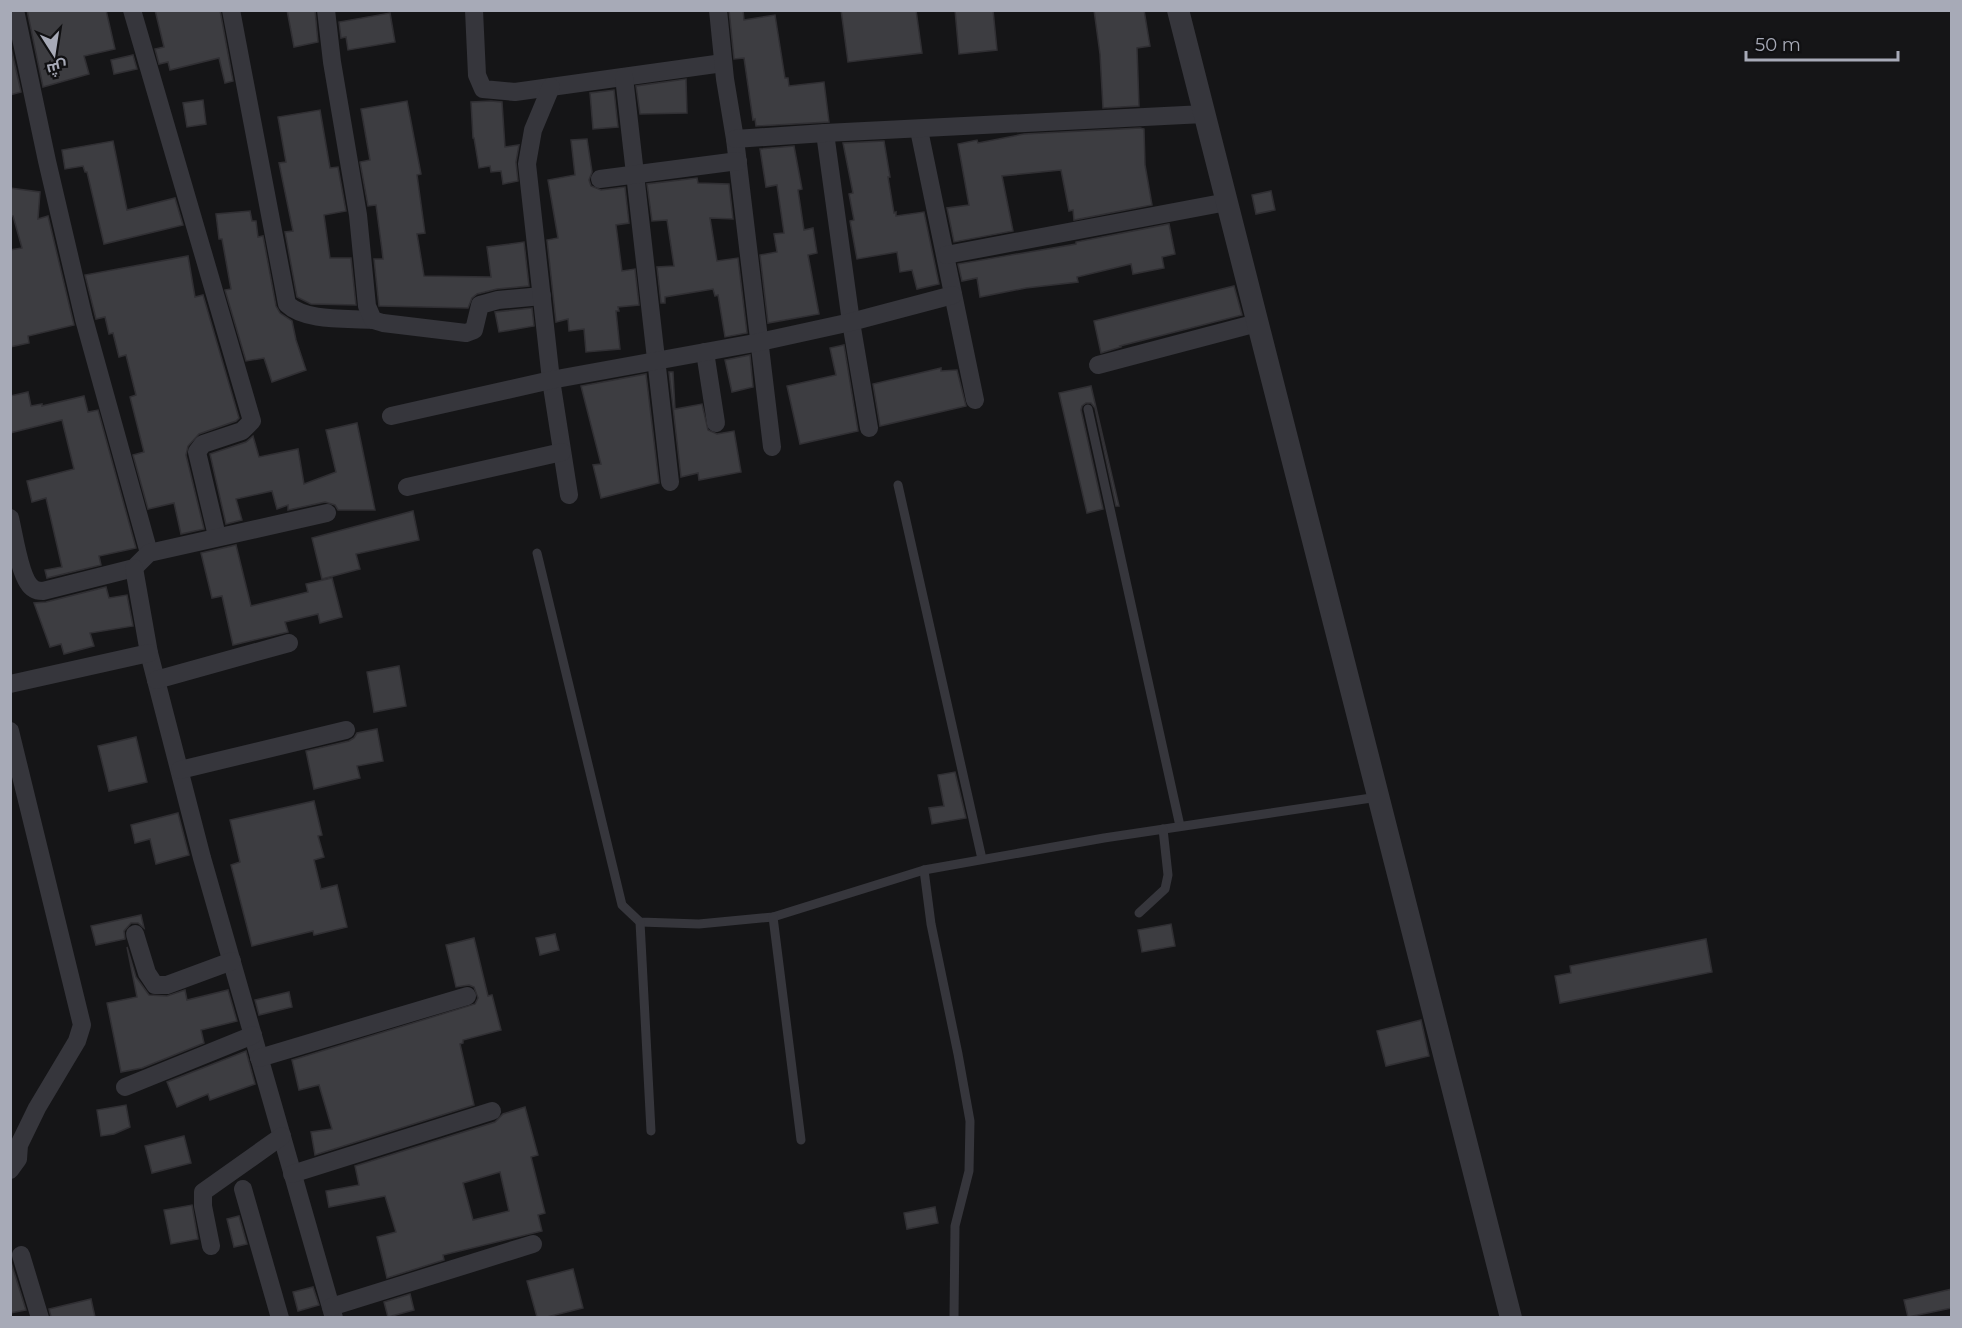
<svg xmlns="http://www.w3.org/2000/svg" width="1962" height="1328" viewBox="0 0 1962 1328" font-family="Montserrat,Cairo,sans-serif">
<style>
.building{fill:#3d3d41;stroke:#302f33;stroke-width:1.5;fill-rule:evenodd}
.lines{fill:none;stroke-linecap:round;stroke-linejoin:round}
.service{stroke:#36363c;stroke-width:9}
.minor{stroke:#36363c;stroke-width:18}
.tertiary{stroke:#36363c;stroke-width:22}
</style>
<rect width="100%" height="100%" fill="#151517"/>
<g class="building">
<path d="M 27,10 L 106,10 L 115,49 L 84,56 L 89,74 L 43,87 Z"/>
<path d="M 155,10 L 220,10 L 233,81 L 225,83 L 219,58 L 170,70 L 168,62 L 159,64 L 155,49 L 164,47 Z"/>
<path d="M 287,10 L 315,10 L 318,42 L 294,47 Z"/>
<path d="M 729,10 L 743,10 L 744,20 L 775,15 L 785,78 L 788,78 L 789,86 L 824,82 L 829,122 L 756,126 L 755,119 L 753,120 L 744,58 L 734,59 Z"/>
<path d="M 841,10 L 916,10 L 922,53 L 848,62 Z"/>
<path d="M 955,10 L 993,10 L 997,50 L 959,54 Z"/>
<path d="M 1094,10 L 1144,10 L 1150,46 L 1137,48 L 1139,106 L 1103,108 L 1100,54 Z"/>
<path d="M 390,13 L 395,42 L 348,50 L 346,37 L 341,38 L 339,22 Z"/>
<path d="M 10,43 L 21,92 L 10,95 Z"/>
<path d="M 133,55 L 137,69 L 114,74 L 111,60 Z"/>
<path d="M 686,79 L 687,113 L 640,114 L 636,86 Z"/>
<path d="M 614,90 L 618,127 L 593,129 L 590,93 Z"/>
<path d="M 203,100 L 206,124 L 187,127 L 183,103 Z"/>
<path d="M 407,101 L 421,174 L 417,175 L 425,233 L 417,234 L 424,276 L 491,277 L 487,247 L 524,242 L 529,286 L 497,289 L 477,294 L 472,298 L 468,308 L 379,306 L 374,259 L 383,259 L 382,250 L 376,205 L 368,206 L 360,162 L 370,160 L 361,109 Z"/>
<path d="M 491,101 L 502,102 L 505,147 L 519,145 L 516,162 L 518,181 L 503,184 L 501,171 L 491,172 L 490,166 L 479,168 L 474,138 L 473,138 L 471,102 Z"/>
<path d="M 320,110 L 330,168 L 338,167 L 346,211 L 324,215 L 330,258 L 351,258 L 356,305 L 311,304 L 297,297 L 285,232 L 293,231 L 279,163 L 286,162 L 278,117 Z"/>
<path d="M 1140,128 L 1144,129 L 1145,165 L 1152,205 L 1074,220 L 1073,210 L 1069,211 L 1061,170 L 1002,176 L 1013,231 L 954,242 L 947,208 L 969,205 L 958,144 L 977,140 L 978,143 L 1024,134 Z"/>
<path d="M 587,139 L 592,172 L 589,180 L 591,186 L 601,190 L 625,187 L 629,223 L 616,225 L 622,271 L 635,269 L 639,305 L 618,307 L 619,311 L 616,311 L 620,349 L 586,352 L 584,329 L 569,331 L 568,319 L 556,322 L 547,240 L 558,238 L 548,180 L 575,175 L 571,140 Z"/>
<path d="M 113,141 L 127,210 L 175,198 L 183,225 L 104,244 L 87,172 L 85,172 L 83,166 L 65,169 L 62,150 Z"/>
<path d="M 884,141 L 890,177 L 888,177 L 894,213 L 896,212 L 896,216 L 924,212 L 939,284 L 917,289 L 912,270 L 900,272 L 897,252 L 857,259 L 850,221 L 854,220 L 849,194 L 853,193 L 843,143 Z"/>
<path d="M 794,146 L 802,189 L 798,190 L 804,230 L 813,228 L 817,253 L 808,255 L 819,314 L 768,323 L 760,255 L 777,252 L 774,234 L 784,233 L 777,185 L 766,187 L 760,149 Z"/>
<path d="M 697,178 L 698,183 L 729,184 L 733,219 L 710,218 L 717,261 L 738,258 L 747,333 L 725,337 L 718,295 L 715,296 L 713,289 L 665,297 L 665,303 L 661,303 L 657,267 L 674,266 L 667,220 L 652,221 L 647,184 Z"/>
<path d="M 10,188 L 40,192 L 38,219 L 48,216 L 74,325 L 28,336 L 29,343 L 10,347 L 10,250 L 22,248 L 13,216 L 10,216 Z"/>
<path d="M 1271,191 L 1275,210 L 1256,214 L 1252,195 Z"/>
<path d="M 250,211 L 252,221 L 256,221 L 258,237 L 263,236 L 276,306 L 280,313 L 292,321 L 296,340 L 306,370 L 272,382 L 264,358 L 246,361 L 225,290 L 231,289 L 222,239 L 219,239 L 216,214 Z"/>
<path d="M 1169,224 L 1175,254 L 1162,257 L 1164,268 L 1133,274 L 1131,264 L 1077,277 L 1078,282 L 1026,288 L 980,297 L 977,278 L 962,281 L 958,264 L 1076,244 L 1076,242 Z"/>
<path d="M 188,256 L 195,297 L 203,295 L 239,418 L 236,421 L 199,434 L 188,446 L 186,455 L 204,529 L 181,534 L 174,503 L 148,509 L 133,455 L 144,452 L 130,397 L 136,395 L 126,355 L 119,357 L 113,333 L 109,334 L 105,317 L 96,319 L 85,275 Z"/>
<path d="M 1234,286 L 1242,315 L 1120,346 L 1121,347 L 1101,353 L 1094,321 Z"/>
<path d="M 532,308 L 534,326 L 499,332 L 495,312 Z"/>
<path d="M 844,345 L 858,431 L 800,444 L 787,386 L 836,375 L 830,348 Z"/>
<path d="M 750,355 L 753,387 L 732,392 L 725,360 Z"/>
<path d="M 941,368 L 941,371 L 957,370 L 966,406 L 880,426 L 873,384 Z"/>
<path d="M 669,372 L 673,372 L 675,409 L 702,404 L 708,430 L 717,434 L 734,431 L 741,472 L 699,480 L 698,473 L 681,477 Z"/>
<path d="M 646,374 L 659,483 L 601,498 L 593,465 L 601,464 L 581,386 Z"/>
<path d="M 1091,386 L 1119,506 L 1116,506 L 1095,408 L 1091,403 L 1086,403 L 1082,406 L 1081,410 L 1103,509 L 1087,513 L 1059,393 Z"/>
<path d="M 28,392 L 31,406 L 42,404 L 42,406 L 84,396 L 88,412 L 98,410 L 136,548 L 99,556 L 101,565 L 47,578 L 45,570 L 62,567 L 46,498 L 32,502 L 27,481 L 74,469 L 62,420 L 10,433 L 10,396 Z"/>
<path d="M 357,423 L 375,510 L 338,510 L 335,505 L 325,502 L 288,510 L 288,505 L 277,509 L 272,491 L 236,499 L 242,520 L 226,524 L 210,454 L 246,442 L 253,436 L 259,457 L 298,449 L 304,484 L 336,472 L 326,430 Z"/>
<path d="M 413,511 L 419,540 L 356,554 L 360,569 L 322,579 L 312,538 Z"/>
<path d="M 236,545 L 251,606 L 308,592 L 306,584 L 332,578 L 342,617 L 320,623 L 318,614 L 285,622 L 288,632 L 233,645 L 222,596 L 212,598 L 201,553 Z"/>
<path d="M 106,587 L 109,598 L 127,595 L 133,626 L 90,633 L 94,646 L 64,654 L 61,644 L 50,647 L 34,603 L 46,602 Z"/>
<path d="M 399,666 L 406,706 L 374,712 L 367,672 Z"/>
<path d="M 377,729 L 383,761 L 357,766 L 360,778 L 314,789 L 306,751 L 349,741 L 354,738 L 357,733 Z"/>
<path d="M 136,737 L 147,782 L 109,791 L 98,746 Z"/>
<path d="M 955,772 L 966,818 L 932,824 L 929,808 L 944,806 L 938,775 Z"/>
<path d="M 314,801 L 322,835 L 318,836 L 324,857 L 314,860 L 321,889 L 337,885 L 347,927 L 314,935 L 313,931 L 252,946 L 231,865 L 240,862 L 230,820 Z"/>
<path d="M 178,813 L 189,855 L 156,864 L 150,839 L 135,843 L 131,825 Z"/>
<path d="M 141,915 L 144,928 L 138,923 L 131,923 L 124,931 L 125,939 L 96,945 L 91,926 Z"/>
<path d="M 1171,924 L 1175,946 L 1142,952 L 1138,930 Z"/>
<path d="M 555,934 L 559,950 L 540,955 L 536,938 Z"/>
<path d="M 474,938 L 488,996 L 492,995 L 501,1030 L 463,1040 L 463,1043 L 460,1044 L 474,1105 L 315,1155 L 311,1132 L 332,1129 L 319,1085 L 299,1090 L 292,1060 L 475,1004 L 478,998 L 474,987 L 469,985 L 456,987 L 446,945 Z"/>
<path d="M 1706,939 L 1712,972 L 1560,1003 L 1555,976 L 1571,973 L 1570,966 Z"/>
<path d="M 127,947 L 136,977 L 149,995 L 167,996 L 185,990 L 187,1000 L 228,990 L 237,1021 L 201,1030 L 204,1043 L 142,1068 L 121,1072 L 107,1003 L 137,997 Z"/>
<path d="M 289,992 L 292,1007 L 259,1015 L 255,1000 Z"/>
<path d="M 1421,1020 L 1429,1056 L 1386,1066 L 1377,1031 Z"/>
<path d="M 246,1051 L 255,1084 L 210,1100 L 208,1094 L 177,1107 L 167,1082 Z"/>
<path d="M 126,1105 L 130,1127 L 114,1134 L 101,1136 L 97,1110 Z"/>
<path d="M 525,1107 L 538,1155 L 531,1157 L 545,1213 L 538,1215 L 542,1231 L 443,1255 L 444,1260 L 387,1278 L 377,1237 L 396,1232 L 385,1196 L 329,1207 L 326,1191 L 359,1185 L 355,1166 L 495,1122 L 503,1114 ZM 500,1172 L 509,1211 L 473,1220 L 463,1183 Z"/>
<path d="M 184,1136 L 191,1163 L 152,1173 L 145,1146 Z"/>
<path d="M 192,1205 L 198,1239 L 171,1244 L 164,1210 Z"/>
<path d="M 935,1207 L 938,1223 L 907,1229 L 904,1213 Z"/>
<path d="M 239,1216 L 247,1244 L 234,1247 L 227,1219 Z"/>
<path d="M 10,1259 L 26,1310 L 10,1313 Z"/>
<path d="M 573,1269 L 583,1308 L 547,1317 L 537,1317 L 527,1281 Z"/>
<path d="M 313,1287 L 319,1305 L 298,1311 L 293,1292 Z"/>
<path d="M 1952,1289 L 1952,1308 L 1908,1317 L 1904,1300 Z"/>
<path d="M 410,1294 L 414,1310 L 388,1317 L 384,1302 Z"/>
<path d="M 91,1299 L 95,1317 L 51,1317 L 49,1309 Z"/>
</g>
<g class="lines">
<g class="service">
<path d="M 1088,409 L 1180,826"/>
<path d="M 898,485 L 982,859"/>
<path d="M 537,553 L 622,905 L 640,922 L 699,924 L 773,917 L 924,870 L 1104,838 L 1378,797"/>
<path d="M 924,870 L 931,924 L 958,1054 L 970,1121 L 969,1171 L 955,1226 L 954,1318"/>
<path d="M 1139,913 L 1165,889 L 1168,875 L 1163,829"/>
<path d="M 773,917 L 801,1140"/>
<path d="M 640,922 L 651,1131"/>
</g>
<g class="minor">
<path d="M 15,10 L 47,161 L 84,319 L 149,553"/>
<path d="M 132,10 L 252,421 L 242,431 L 203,444 L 197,452 L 217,536"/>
<path d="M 231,10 L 287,304 C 306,322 347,318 373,320"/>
<path d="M 326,10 L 332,62 L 358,215 L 367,306 L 373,320 L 383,323 L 466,333 L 474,330 L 480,305 L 498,300 L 542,296"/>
<path d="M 474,10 L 477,75 L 483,89 L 515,92 L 723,63"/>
<path d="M 718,10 L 725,79 L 735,139 L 772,447"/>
<path d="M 624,77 L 670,482"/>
<path d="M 551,87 L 533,130 L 527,164 L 551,380 L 569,495"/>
<path d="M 919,130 L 975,400"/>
<path d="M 825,133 L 851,322 L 869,428"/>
<path d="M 735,139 L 825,133 L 1204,114"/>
<path d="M 600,179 L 738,161"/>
<path d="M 946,255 L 1227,202"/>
<path d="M 705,352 L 716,423"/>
<path d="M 1098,365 L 1257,323"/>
<path d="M 391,416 L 551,380 L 760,342 L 851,322 L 953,295"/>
<path d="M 407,487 L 562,452"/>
<path d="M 10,518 C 14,533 20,582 34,589 C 37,591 40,591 43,591 L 134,568 L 149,553 L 327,513"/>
<path d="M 134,568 L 149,653 L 202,858 L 334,1318"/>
<path d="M 156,680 L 289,643"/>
<path d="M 10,684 L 149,653"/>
<path d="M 10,731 L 82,1025 L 77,1041 L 37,1108 L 19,1145 L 18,1159 L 10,1170"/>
<path d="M 180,770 L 346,730"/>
<path d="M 135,934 L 147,973 L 155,985 L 167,985 L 232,961"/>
<path d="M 259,1058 L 467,996"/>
<path d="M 125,1087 L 253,1035"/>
<path d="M 292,1174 L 492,1111"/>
<path d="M 243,1189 L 280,1318"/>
<path d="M 211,1246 L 203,1206 L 203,1192 L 282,1136"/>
<path d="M 21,1255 L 40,1318"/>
<path d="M 331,1307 L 533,1244"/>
</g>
<path class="tertiary" d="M 1178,10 L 1511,1318"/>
</g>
<rect width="1962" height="1328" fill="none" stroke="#a7aab7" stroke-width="24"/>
<g transform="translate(54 54) rotate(168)" stroke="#101012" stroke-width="4.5" paint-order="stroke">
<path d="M0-4.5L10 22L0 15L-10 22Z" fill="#a7aab7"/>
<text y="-9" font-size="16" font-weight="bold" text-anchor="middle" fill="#a7aab7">ش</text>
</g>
<path d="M1746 51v9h152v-9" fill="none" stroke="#a7aab7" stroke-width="3"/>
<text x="1755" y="51" font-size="18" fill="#a7aab7" stroke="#101012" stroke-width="4.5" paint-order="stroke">50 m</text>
</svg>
